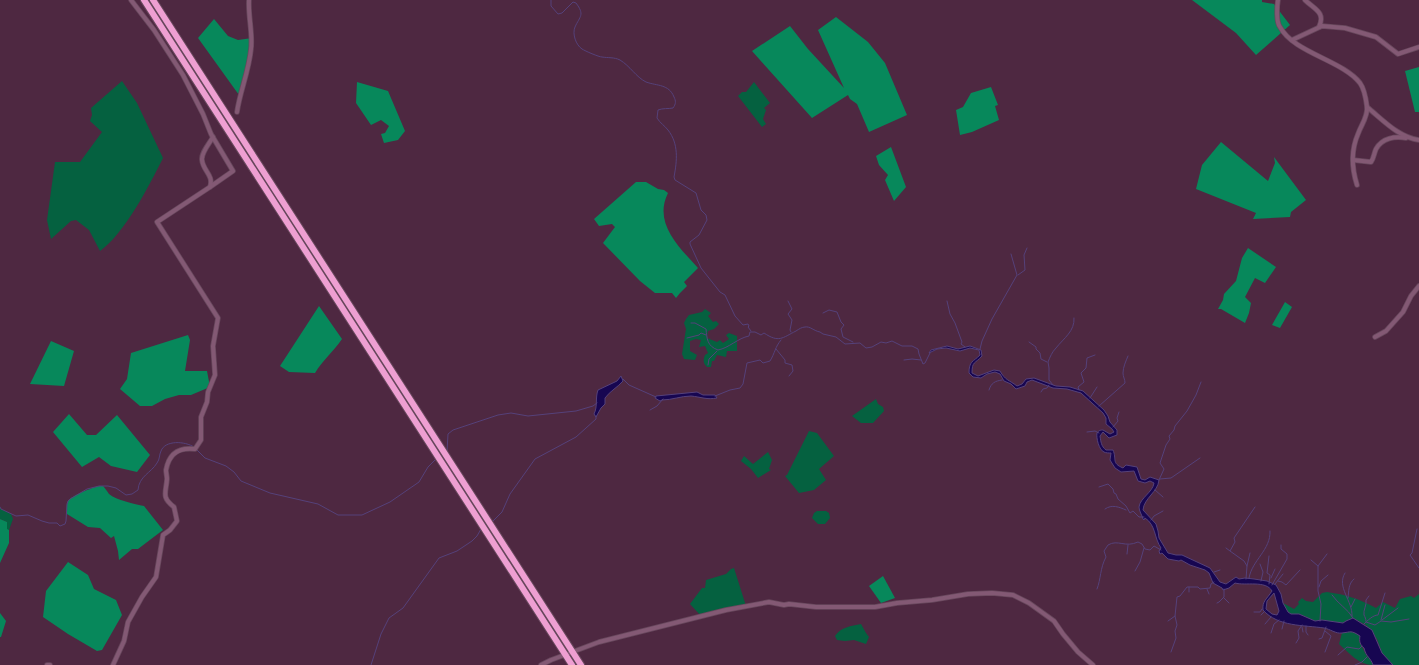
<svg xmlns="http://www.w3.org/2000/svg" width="1419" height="665" viewBox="0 0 1419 665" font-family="Georgia,serif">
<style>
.green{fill:#056140}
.forest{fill:#07885b}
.water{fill:#170651;stroke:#55417a;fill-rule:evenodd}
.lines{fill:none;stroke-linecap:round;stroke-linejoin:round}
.stream{stroke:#55417a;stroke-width:1}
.minor-casing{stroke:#68485d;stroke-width:5.5}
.highway-casing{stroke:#68485d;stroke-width:8}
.minor{stroke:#835974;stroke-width:4}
.highway{stroke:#ee9fd2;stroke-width:6}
</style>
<rect width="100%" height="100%" fill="#4e2841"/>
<g class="green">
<path d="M 122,81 L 137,103 L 163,158 C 149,186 125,233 100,251 L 89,230 L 76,220 L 71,221 L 51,239 L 47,220 L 55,162 L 80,162 L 102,132 L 90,121 L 92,115 L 91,108 Z"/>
<path d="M 754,82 L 770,103 L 764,108 L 766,110 L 763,119 L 766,124 L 762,127 L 738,96 L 742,92 L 746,92 Z"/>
<path d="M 705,309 L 711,313 L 708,316 L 713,322 L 716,321 L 719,324 L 714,329 L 708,331 L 707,338 L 717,342 L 720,340 L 723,343 L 729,339 L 726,335 L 729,333 L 737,336 L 737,351 L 727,351 L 726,357 L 717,355 L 714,361 L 712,361 L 711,367 L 707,367 C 703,363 703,360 705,355 L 708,353 L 705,346 L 699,347 L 701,340 L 696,339 L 690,341 L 690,351 L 697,355 L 695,360 L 684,359 L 682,354 L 686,329 L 684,323 L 686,319 L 689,315 L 702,312 Z"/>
<path d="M 876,399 L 878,404 L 883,407 L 884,411 L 873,423 L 861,423 L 852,416 Z"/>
<path d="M 809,431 L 817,433 L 834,456 L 819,469 L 826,480 L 814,490 L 799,493 L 785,476 L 787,475 Z"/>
<path d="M 768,452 L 772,460 L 769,469 L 771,470 L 758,478 L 751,469 L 741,461 L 744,456 L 753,464 Z"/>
<path d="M 0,507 L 1,509 L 11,514 L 13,519 L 9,530 L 7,530 L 7,522 L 0,519 Z"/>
<path d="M 817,511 L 826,511 L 829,513 L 830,518 L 825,524 L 818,524 L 812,518 L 814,513 Z"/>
<path d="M 734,568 L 746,606 L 701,616 L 690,604 L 702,588 L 705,588 L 706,580 L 726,574 L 731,569 Z"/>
<path d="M 1327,592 C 1347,595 1357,598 1376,608 L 1383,602 L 1395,608 L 1400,599 L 1411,596 L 1414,598 L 1419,594 L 1419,665 L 1393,665 L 1382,653 L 1377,639 L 1366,625 L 1353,618 L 1346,621 L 1343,623 L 1315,621 L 1299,614 L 1291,614 L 1288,612 L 1283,603 L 1294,609 L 1299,604 L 1298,602 L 1302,598 L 1306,601 L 1313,602 L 1322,593 Z"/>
<path d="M 861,624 L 866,633 L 869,637 L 866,644 L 854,640 L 845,641 L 837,640 L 835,636 C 841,627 851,626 861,624 Z"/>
<path d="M 1348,631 L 1355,633 L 1360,636 L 1359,641 C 1362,646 1364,652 1367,656 C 1370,660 1372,661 1373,665 C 1359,665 1349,653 1339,644 L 1342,633 Z"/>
</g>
<g class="forest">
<path d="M 1192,0 L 1262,0 L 1262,2 L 1274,4 L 1290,25 L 1256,55 L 1236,33 Z"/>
<path d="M 836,17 L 868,42 L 885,63 L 907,115 L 869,132 L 857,104 L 850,99 L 848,95 L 812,118 L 752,51 L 790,26 L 808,49 L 844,88 L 818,30 Z"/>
<path d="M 214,19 L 228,36 L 238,40 L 252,38 L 251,50 L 239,95 L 198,38 Z"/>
<path d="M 1419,67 L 1419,112 L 1415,112 L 1405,71 Z"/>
<path d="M 357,82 L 388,91 L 405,131 L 398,140 L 384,143 L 381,134 L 385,133 L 389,126 L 381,120 L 371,125 L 356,103 Z"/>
<path d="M 991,87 L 998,105 L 995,106 L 999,120 L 972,132 L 960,135 L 956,110 L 963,107 L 971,93 Z"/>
<path d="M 1221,142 L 1268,181 L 1275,163 L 1274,157 L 1306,200 L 1291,212 L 1290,217 L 1253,219 L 1256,213 L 1196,189 L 1202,165 Z"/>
<path d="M 891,147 L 906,187 L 894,201 L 885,180 L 888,175 L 879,165 L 876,156 Z"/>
<path d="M 636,182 L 646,182 L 658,189 L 664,190 L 668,193 C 653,223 679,247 698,268 L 684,282 L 687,286 L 680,293 L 676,298 L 672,293 L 655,293 L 640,281 L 603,243 L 615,227 L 612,224 L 599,226 L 594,219 Z"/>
<path d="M 1248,248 L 1276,267 L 1265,283 L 1255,278 L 1245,297 L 1251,303 L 1249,313 L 1245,323 L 1221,309 L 1218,309 L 1223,300 L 1224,294 L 1236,281 L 1242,258 Z"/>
<path d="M 1285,302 L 1292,307 L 1280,328 L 1272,325 Z"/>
<path d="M 319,306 L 342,339 C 333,352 323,360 315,373 L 289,372 L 280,366 Z"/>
<path d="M 188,335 L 190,340 L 185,371 L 207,371 L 210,387 L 191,395 L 179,395 L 165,399 L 152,406 L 140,406 L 120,389 L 127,379 L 131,353 Z"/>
<path d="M 51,341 L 74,351 L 64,386 L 30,384 Z"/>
<path d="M 69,414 L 87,435 L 96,435 L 117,415 L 150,455 L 137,472 L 111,466 L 99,457 L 82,467 L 53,432 Z"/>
<path d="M 99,486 L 103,486 C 105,488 107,491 109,494 C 116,500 135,504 144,506 L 163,530 L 138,549 L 132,549 L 119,560 L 118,551 L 114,536 L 111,538 L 100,528 L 88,527 L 67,514 C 67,510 66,505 68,501 C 72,495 92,488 99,486 Z"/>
<path d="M 0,519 L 7,522 L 7,529 L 9,530 L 9,543 L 0,563 Z"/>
<path d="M 68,562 L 88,575 L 94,589 L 116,600 L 122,615 L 102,650 L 97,651 L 68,634 L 43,617 L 46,591 Z"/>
<path d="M 883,576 L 895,598 L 881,603 L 869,586 Z"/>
<path d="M 0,613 L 6,621 L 1,637 L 0,637 Z"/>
</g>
<g class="water">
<path d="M 947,346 L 958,349 L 970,346 L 981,350 L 982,356 C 975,364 972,361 972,373 L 978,376 L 994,370 L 1000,371 C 1005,380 1009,380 1017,386 L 1022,384 L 1026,379 L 1034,378 L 1056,386 L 1070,387 L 1083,391 L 1104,410 L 1108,416 L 1110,422 L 1117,430 L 1117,435 L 1109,438 L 1103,432 L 1100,436 C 1101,442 1101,446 1106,450 L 1113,450 C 1117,459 1111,463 1123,468 L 1126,465 L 1137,467 L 1141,479 L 1145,480 L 1150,477 L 1159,480 C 1158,492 1144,498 1143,510 L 1156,524 L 1158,531 L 1159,538 L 1168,553 L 1176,555 L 1182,555 L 1210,568 L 1220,582 L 1226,584 L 1236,577 L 1239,579 L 1245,578 L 1254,579 L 1267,581 L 1276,585 L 1281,594 L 1283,603 L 1288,612 L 1291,614 L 1299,614 L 1315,621 L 1322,620 L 1343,623 L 1346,621 L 1353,618 L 1372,630 L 1382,653 L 1393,665 L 1373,665 C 1371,658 1366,657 1364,648 C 1360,645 1359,641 1360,636 C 1351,630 1351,632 1342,633 C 1336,634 1330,629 1324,628 C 1304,625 1278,627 1263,610 C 1262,601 1267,599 1272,591 C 1266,580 1245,586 1235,583 L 1229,588 L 1223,590 L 1222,588 L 1213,583 L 1209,573 L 1205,570 L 1190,565 L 1181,560 L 1179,561 L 1168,559 L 1162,553 L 1160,554 L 1159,551 L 1161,548 C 1154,538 1156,525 1145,518 L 1144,520 L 1143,519 C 1142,515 1139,511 1139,507 C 1140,498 1153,492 1154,483 L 1150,481 L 1145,483 L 1138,481 L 1134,471 L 1121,472 L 1115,468 L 1110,460 L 1111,453 C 1110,453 1105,453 1104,452 C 1099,450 1096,438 1097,433 C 1099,430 1101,430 1103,430 L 1110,434 L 1114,432 L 1112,429 L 1106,424 L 1106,418 L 1103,413 L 1081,393 L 1067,389 L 1053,388 L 1032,380 L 1027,382 L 1025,386 L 1016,389 L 1011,384 L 1004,381 L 1000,374 L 995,372 L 987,374 L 981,378 L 973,377 L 969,373 C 969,361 973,362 980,355 L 979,350 L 970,348 L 960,351 L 946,348 L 937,349 L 929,353 L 931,350 ZM 1274,593 L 1279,611 L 1277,615 L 1272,614 L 1266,609 L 1267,601 Z"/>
<path d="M 621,376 L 623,381 C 618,387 610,391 605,398 L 605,404 L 601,408 L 596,417 L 594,414 C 598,406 595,398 598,390 L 617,381 Z"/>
<path d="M 697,392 L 703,395 L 715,395 L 717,398 C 707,400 701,397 691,396 C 681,396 672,400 662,400 L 660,401 L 655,398 L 656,396 Z"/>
</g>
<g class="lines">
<g class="stream">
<path d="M 551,0 L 551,6 L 558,14 L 562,13 L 573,2 L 576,3 C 585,15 580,16 575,27 C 572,34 576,45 582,49 C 585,51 599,57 602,57 C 608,58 614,57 620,60 C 630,66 636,77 646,82 C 657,86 669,84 674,97 C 676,101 676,104 673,108 C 668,109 663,108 658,110 L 657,118 C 660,123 665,126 668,130 C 679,144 677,161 674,177 L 675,180 L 696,193 L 701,210 L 706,215 L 707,220 L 699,235 L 690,242 L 690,244 L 701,268 L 720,292 L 725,295 L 735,316 L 743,325 L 748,324 L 749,326 L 748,327 L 751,331"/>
<path d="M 1018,275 L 1025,270 L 1024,255 L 1027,248"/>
<path d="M 788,301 L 792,309 L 788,314 L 792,320 L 790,330 L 791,332"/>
<path d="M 947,301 L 950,314 L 955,323 L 962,342 L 961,344 L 965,347"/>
<path d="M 823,313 L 829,310 L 837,312 L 841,322 L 844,325 L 841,329 L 843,337 L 853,342"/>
<path d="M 691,323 L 695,323 L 706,329 C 707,339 707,346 718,350 C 729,348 738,338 749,336 L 750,332 L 755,332 L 761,335 L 764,333 C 779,343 782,338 796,331 C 799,329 802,327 805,327 C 810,326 814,331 820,332 L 823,334 L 836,337 L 845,344 L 860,343 L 866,348 L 872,347 L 881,342 L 886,343 L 892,341 L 902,346 L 912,346 L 918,349 L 919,354 L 923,364 L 925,363 L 930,353"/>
<path d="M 687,338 L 699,335 L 701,333 L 706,335"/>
<path d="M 1029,342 L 1036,347 L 1036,349 L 1040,353 L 1041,359 L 1047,362"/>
<path d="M 776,349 L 785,360 L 785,363 L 792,365 L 793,371 L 789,376"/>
<path d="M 980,349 L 982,341 L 992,319 L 1017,275 L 1011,254"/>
<path d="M 904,360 L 912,359 L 921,360"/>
<path d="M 708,365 L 709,359 L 717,351"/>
<path d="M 623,379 L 629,385 L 656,397"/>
<path d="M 1053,385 L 1049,380 L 1049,368 L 1048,362 C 1050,357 1052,352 1056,348 C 1064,338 1075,331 1074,318"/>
<path d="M 989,390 C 991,383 995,381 1002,380"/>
<path d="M 1079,390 L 1078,387 L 1084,382 L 1081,373 L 1086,368 L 1087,358 L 1095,355"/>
<path d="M 1041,392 L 1043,389 L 1047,388 L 1049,385"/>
<path d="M 715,396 L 730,390 L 740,388 L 743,384 L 747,363 L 760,360 L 763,363 L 770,361 C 775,353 775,347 781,340"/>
<path d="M 1090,398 L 1097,387"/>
<path d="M 1099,406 L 1125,383 C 1125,379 1123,377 1123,373 C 1123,367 1126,361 1128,356"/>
<path d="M 650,410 L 657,406 L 663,399"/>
<path d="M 1113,427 L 1118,421 L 1117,418 L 1119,412"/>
<path d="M 1087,432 L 1095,431 L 1099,433"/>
<path d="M 196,449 L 205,458 L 226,466 L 234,472 L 241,481 L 270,493 L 318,504 L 338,515 L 362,515 L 390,502 L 419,482 L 428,467 L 436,459"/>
<path d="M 447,452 L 448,434 L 453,430 L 498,415 L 511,413 L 528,416 L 576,411 L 593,406 L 597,403"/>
<path d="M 1160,479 L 1171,478 L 1200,458"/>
<path d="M 1159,480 L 1164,469 L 1160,463 L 1166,445 L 1170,439 L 1169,436 L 1174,430 L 1175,426 L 1187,411 L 1196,395 L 1201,382"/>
<path d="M 1099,487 L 1108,484 L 1113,489 L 1114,493 L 1116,494 L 1118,499 L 1126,506 L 1130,513 L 1133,511 L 1139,517 L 1144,517"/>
<path d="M 1155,490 L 1163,497"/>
<path d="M 0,507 L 1,509 L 16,516 L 28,515 L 42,521 L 49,523 L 57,523 L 60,526 L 65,524 L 66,521 L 67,504 L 68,501 L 70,499 L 87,489 L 99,486 L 108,486 L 116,488 L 126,495 L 132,494 L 138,490 C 139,476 151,473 157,463 C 160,459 159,455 161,451 C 165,440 185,441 194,447"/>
<path d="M 1105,509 C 1112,504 1119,507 1126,510"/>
<path d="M 1151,520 L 1154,516 L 1163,511"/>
<path d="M 492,522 L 502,512 L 510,494 L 535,459 L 576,437 L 596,419 L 596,416"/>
<path d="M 1417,529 L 1412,553 L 1410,555 L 1419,568"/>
<path d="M 1226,548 L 1230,551"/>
<path d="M 1127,554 L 1128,545"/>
<path d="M 1311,560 L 1318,566"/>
<path d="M 1260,564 L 1263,572 L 1261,581"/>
<path d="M 1247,566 L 1250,553"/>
<path d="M 1135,571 L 1140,562 L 1144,548"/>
<path d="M 1214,572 L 1220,570"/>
<path d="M 1345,573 C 1336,587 1353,601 1352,616"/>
<path d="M 1249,578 C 1252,560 1271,550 1270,531"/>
<path d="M 1271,578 L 1275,569"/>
<path d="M 1246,579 L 1247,566 L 1244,561 L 1230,551 L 1235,542 L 1234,538 L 1255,507"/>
<path d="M 1278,581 L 1282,582 L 1286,585 L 1300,570"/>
<path d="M 1269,584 L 1270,575 L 1267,573 L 1269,556"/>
<path d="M 1275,584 L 1283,574"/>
<path d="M 1272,585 L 1287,559 L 1287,554 L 1281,549 L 1281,545"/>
<path d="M 1189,587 L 1189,592"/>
<path d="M 1319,587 L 1321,581 L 1328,575"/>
<path d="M 1097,589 C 1101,579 1100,568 1106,557 L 1104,551 L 1108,545 C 1118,539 1125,548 1138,542 L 1142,544 L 1145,549 L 1150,550 L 1154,546 L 1161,550"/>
<path d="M 1207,589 L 1209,594"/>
<path d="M 1332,595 C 1338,604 1348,609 1353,618"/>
<path d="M 1224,598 L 1229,603"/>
<path d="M 1348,598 C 1349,591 1348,584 1354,579"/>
<path d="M 1217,603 L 1219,602 L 1224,597 L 1224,589"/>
<path d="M 1351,607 L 1355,599"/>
<path d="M 1254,612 L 1260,612 L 1262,609"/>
<path d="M 1261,615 L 1265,611"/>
<path d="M 1381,620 L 1385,605"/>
<path d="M 1382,620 L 1398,608"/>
<path d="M 1168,621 L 1175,616"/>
<path d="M 1320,621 L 1321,604 L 1318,591 L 1318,566 L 1327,554"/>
<path d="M 1366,621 C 1366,619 1365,617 1364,615 C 1363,610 1367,605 1366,600 L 1369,596"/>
<path d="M 1366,622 L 1375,625 L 1381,621 L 1391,622 L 1409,619"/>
<path d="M 1265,624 L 1271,617"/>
<path d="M 1364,624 C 1367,621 1373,615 1378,615 L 1385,593"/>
<path d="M 1306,626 L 1306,632 L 1308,635"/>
<path d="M 1302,627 L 1303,632"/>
<path d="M 1282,629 L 1284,621"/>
<path d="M 1271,633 L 1274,624 L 1279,620"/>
<path d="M 1319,639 L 1322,638 L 1326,627"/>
<path d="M 1296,643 L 1299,638 L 1298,631 L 1302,625"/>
<path d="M 1171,652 L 1176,638 L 1175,631 L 1177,625 L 1175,616 L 1177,597 L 1180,596 L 1187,587 L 1198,587 L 1200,589 L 1210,588 L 1211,584 L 1214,582"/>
<path d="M 1325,652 L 1331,636 L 1325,631"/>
<path d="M 1338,655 L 1347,647 L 1359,649 L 1362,646"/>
<path d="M 371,665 L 381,634 L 389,618 L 403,608 L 439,558 L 457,551 L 472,541 L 477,536 L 481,529"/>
<path d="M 1355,665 L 1362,662 L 1367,657"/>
</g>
<defs>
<g id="minor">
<path d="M 131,0 L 154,30 L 183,75 L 203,114 L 211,134 L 233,171 L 210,187"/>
<path d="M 1278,0 C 1277,6 1276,22 1280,27 C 1294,53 1342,60 1360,83 C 1365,90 1366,99 1367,107 C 1383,120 1398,137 1419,140"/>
<path d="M 1305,0 C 1314,9 1326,12 1319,27"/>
<path d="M 1292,40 L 1322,26 L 1345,28 L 1376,37 L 1398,54 L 1419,47"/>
<path d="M 237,112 C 240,91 249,71 251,49 C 253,33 248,17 249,0"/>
<path d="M 1353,160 L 1371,162 C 1374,158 1374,153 1376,149 C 1382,138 1395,136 1406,138"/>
<path d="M 1357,185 C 1352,169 1351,150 1358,134 C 1361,125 1368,117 1367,107"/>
<path d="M 1375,337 L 1386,331 L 1403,312 L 1411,296 L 1419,286"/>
<path d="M 47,665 L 50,665"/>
<path d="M 113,665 L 124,641 L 128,622 L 142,597 L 156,577 L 163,535 L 170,530 L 177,521 L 174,507 C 161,497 166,493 167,479 C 167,476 166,473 166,470 C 169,453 179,447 195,449 L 201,440 L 201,417 L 207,402 L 208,392 L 215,375 L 213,346 L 218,318 L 157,222 L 210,187 C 214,175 203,171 202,160 C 201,153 209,144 213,137"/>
<path d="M 541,665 L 551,660 L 599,642 L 726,610 L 769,602 L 784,605 L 789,604 L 816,607 L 875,607 L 897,603 L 932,600 L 968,594 L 992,593 L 1013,595 L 1029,603 L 1054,621 L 1063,634 L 1078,652 L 1093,665"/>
</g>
<g id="highway">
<path d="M 144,0 L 572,665"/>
<path d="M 153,0 L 581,665"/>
</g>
</defs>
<use href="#minor" class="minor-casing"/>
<use href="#highway" class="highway-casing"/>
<use href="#minor" class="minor"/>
<use href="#highway" class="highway"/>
</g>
</svg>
